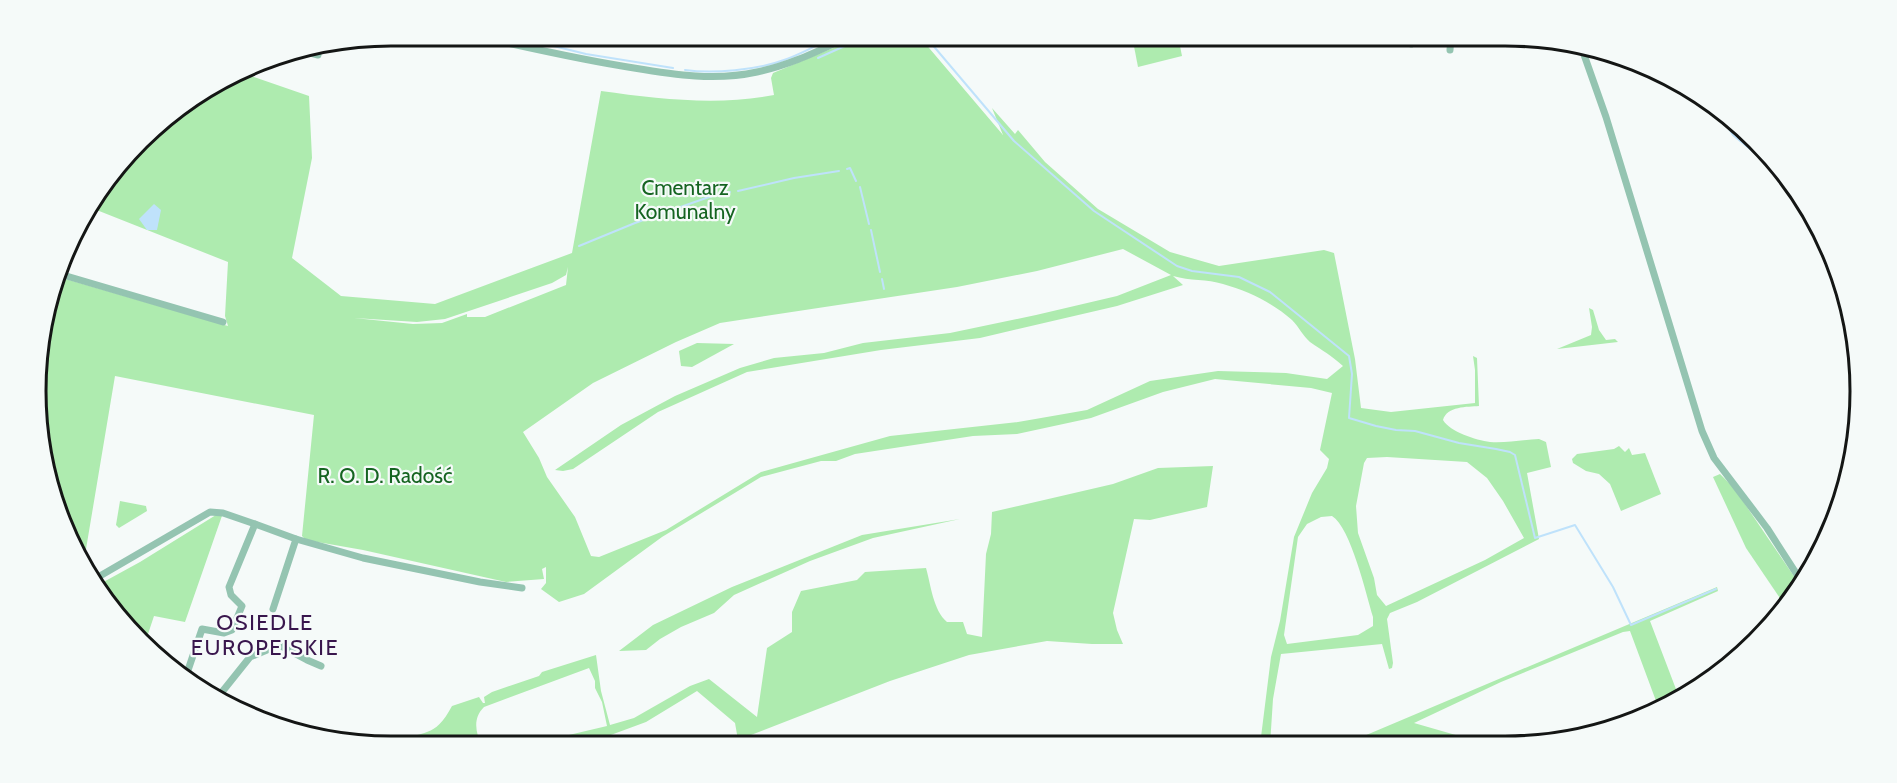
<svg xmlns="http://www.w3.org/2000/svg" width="1897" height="783" viewBox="0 0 1897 783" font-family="Cabin,sans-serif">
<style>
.green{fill:#aeebaf;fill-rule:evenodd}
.water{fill:#bfe2fb}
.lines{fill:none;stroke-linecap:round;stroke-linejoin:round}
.stream{stroke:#bfe2fb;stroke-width:2}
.minor{stroke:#94c4b1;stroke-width:7}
.labels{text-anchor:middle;stroke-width:4.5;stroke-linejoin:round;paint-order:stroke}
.park-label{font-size:21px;fill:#156421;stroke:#f5faf9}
.neighbourhood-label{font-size:22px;letter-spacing:1.5px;fill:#39164d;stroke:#f5faf9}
.rim{fill:none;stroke:#141615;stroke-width:3}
</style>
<rect width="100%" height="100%" fill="#f5faf9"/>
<g class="green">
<path d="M 862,36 L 912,36 L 916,44 L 924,42 L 1003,135 L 992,108 L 1015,134 L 1018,130 L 1045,162 L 1098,209 L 1170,252 L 1219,266 L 1324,250 L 1334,253 L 1355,359 L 1361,408 L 1391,412 L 1475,403 L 1475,370 L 1473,356 L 1477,358 L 1479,406 C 1467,407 1447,406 1443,420 C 1450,432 1476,440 1490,442 C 1506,443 1523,440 1539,439 L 1546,442 L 1551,467 L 1527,473 L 1539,539 L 1417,602 L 1390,613 L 1387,619 L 1393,663 L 1392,668 L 1389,669 L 1382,644 L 1281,654 L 1273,699 L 1270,745 L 1260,745 L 1271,657 L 1280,621 L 1294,537 L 1312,493 L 1327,468 L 1329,459 L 1320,450 L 1332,393 L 1311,388 L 1215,379 L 1163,392 L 1091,418 L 1017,434 L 973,436 L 855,454 L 836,461 L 821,461 L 761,477 L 662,537 L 584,594 L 559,602 L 541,589 L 546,583 L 546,567 L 542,569 L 544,579 L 506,582 L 363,550 L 306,540 L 302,536 L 314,415 L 115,376 L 83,567 L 43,461 L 39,345 L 62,278 L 228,326 L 225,316 L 228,262 L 89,207 L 157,124 L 240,76 L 248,75 L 309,96 L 312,158 L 292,258 L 341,296 L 435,304 L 572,253 L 601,91 C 659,99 717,106 774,95 L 771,78 L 773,73 ZM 1123,249 L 1171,275 L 1117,296 L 1036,315 L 950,333 L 863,343 L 824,353 L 774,358 L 740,368 L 675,396 L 621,425 L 555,470 L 563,471 L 573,469 L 658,412 L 747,372 L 881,350 L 980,338 L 1117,306 L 1183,285 L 1173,276 C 1190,281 1207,279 1223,284 C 1248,291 1273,303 1292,320 C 1299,327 1303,336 1310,342 C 1323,351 1331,355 1343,366 L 1327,379 L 1286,373 L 1218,371 L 1150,381 L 1087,410 L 1018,422 L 890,436 L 761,472 L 666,530 L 599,557 L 591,556 L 575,517 L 547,477 L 539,458 L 523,432 L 593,383 L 676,342 L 720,323 L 957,287 L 1037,271 ZM 568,267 L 566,285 L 485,317 L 467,317 L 467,314 L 442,323 L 413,324 L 354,318 L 417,322 L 445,319 L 552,283 L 566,275 ZM 1387,457 L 1467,462 L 1487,478 L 1503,501 L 1524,538 L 1485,560 L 1386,606 L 1377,595 L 1374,578 L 1358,533 L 1356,506 L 1364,463 L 1367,458 ZM 1332,516 C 1351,528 1366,594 1373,617 L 1373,626 L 1358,635 L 1287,644 L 1284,635 L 1298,537 L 1307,524 L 1321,517 Z"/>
<path d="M 1132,36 L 1178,36 L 1182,56 L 1138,67 Z"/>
<path d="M 1589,308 L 1593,310 L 1599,330 L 1606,340 L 1615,339 L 1618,342 L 1557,349 L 1591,335 L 1592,327 Z"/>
<path d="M 697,343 L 734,344 L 692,367 L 681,366 L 679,351 Z"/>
<path d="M 1619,446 L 1625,452 L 1629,448 L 1632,455 L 1645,453 L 1661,494 L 1621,511 L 1610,484 L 1599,474 L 1586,471 L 1573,463 L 1572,459 L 1577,454 L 1614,449 Z"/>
<path d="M 1213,466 L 1207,507 L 1150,520 L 1134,519 L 1113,613 L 1117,630 L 1123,644 L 1092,644 L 1047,641 L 969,655 L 890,681 L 738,740 L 735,723 L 697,691 L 646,722 L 581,746 L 518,747 L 607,726 L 602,702 L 595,688 L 595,681 L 589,668 L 484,707 C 472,719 476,733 482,747 L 402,747 L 395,744 C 424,728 434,740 452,706 L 479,697 L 483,703 L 485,703 L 484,697 L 492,692 L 539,676 L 542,672 L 596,655 L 601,691 L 610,725 L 634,718 L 690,686 L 709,679 L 757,717 L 767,648 L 792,632 L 792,612 L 801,591 L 857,580 L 865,572 L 926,568 C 931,585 933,610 947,622 L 963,622 L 967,634 L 982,637 L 986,554 L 991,534 L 992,512 L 1113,484 L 1158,468 Z"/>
<path d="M 1720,474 L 1734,488 L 1802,588 L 1786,607 L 1746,548 L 1713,477 Z"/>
<path d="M 120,501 L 146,506 L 147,511 L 119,528 L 116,525 Z"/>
<path d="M 224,510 L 185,622 L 154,616 L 146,640 L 98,585 L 140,562 Z"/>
<path d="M 960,519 L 873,538 L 810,561 L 734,595 L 714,613 L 681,627 L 660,639 L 646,650 L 619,651 L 653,625 L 732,587 L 862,535 Z"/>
<path d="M 1717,587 L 1718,591 L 1650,621 L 1679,697 L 1659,709 L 1630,631 L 1623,632 L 1501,682 L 1414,723 L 1487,744 L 1345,744 Z"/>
</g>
<path class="water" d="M 154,204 L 161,210 L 157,230 L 147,230 L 139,219 Z"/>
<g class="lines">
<g class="stream">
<path d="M 513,36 L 586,54 L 673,68"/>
<path d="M 925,36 L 1014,141 L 1094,211 L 1177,266 L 1192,271 L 1239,277 L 1270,292 L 1349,356 L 1352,374 L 1349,418 L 1376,426 L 1396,430 L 1415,431 L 1459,443 L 1496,449 L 1510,452 L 1515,455 L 1535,538 L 1575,525 L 1613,587 L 1631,625 L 1716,589"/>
<path d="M 818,58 L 867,36"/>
<path d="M 685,70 C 713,74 757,70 784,60 C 802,54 819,44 835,36"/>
<path d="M 1716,110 L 1733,135 L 1756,154 L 1778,176 L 1780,176"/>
<path d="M 847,169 L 850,168 L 856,181"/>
<path d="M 860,187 L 869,224"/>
<path d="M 738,191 L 794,178 L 839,171"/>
<path d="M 871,230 L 880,272"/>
<path d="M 579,246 L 635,223 L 709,197 L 730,192"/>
<path d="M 882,279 L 884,289"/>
</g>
<g class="minor">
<path d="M 476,36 C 529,48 581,60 634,68 C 675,75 716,81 757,72 C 791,65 820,50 851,36"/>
<path d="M 1411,44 L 1412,36"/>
<path d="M 1582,49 L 1606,117 L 1702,431 L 1714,458 L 1767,528 L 1803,584"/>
<path d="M 1450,50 L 1451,36"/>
<path d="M 303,51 L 318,55"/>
<path d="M 63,275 L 223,322"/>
<path d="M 296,539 L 363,558 L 480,582 L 522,588"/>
<path d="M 93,580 L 210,512 L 223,513 L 255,524"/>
<path d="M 185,679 L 202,629 L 224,633 L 232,630 L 242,606 L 231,595 L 229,587 L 255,524 L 296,539 L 273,609"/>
<path d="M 218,697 L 250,657 L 279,645 L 307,660 L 321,666"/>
</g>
</g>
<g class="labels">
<g class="park-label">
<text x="685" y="195">Cmentarz<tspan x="685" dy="24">Komunalny</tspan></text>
<text x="385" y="483">R. O. D. Radość</text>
</g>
<g class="neighbourhood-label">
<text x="265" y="630">OSIEDLE<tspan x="265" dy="25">EUROPEJSKIE</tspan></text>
</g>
</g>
<path d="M0 0H1897V783H0ZM391 46H1505A345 345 0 0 1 1850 391V391A345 345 0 0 1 1505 736H391A345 345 0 0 1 46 391V391A345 345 0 0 1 391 46Z" fill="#f5faf9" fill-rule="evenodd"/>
<path class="rim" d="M391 46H1505A345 345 0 0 1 1850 391V391A345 345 0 0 1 1505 736H391A345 345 0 0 1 46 391V391A345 345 0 0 1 391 46Z"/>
</svg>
